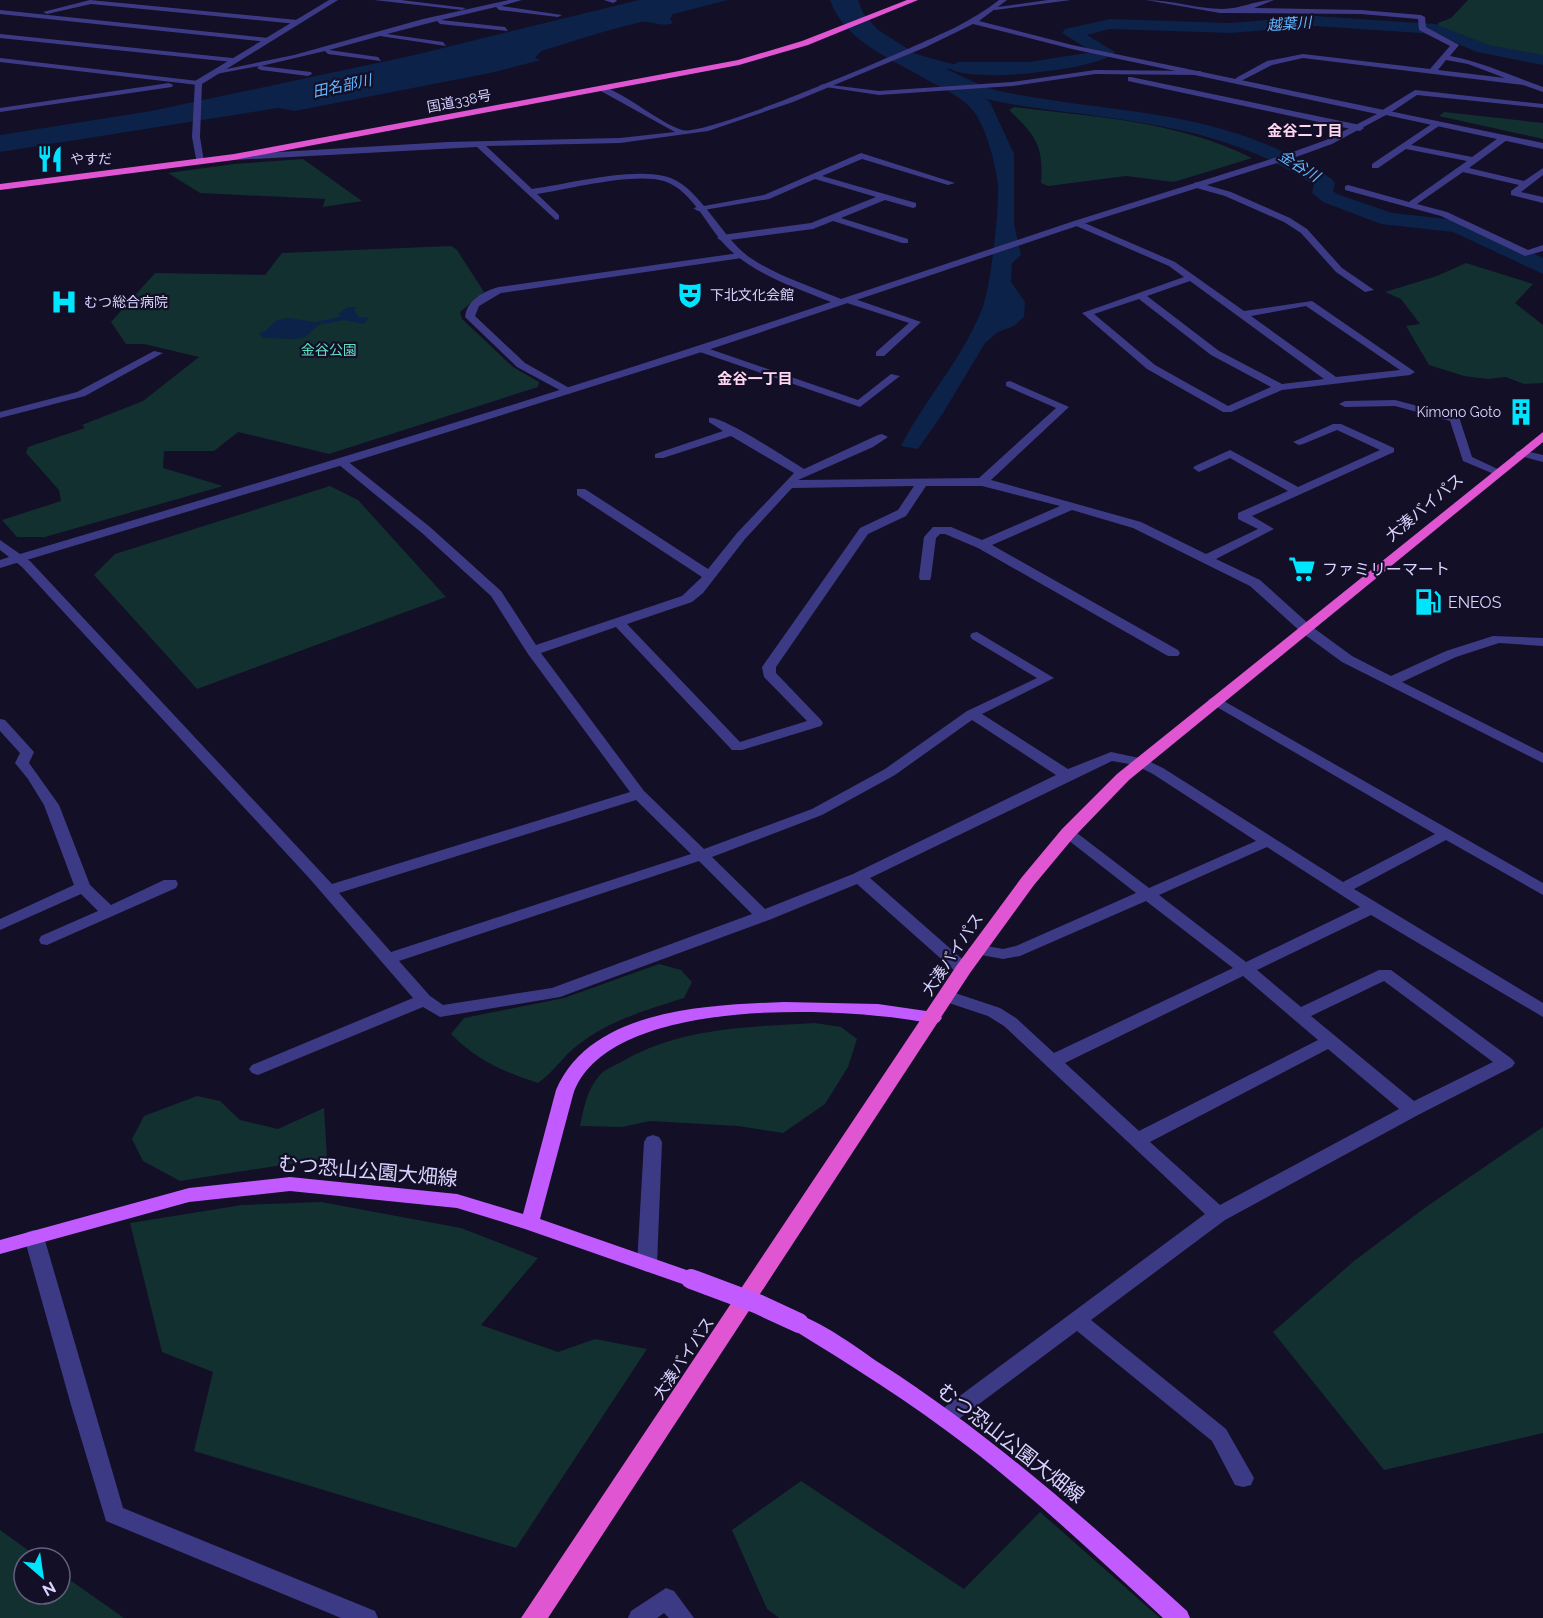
<svg xmlns="http://www.w3.org/2000/svg" width="1543" height="1618" viewBox="0 0 1543 1618" font-family="Raleway,'Noto Sans JP',sans-serif">
<style>
.green{fill:#12302f}
.water{fill:#0c2248}
.lines{fill:none;stroke-linecap:round;stroke-linejoin:round}
.river{fill:#0c2248;fill-rule:evenodd}
.minor{fill:#3d3a85;fill-rule:evenodd}
.tertiary{fill:#3d3a85;fill-rule:evenodd}
.primary{fill:#c25bff;fill-rule:evenodd}
.trunk{fill:#e055d1;fill-rule:evenodd}
.primary-bridge{stroke:#c25bff;stroke-width:20}
.labels{text-anchor:middle;stroke-width:4.5;stroke-linejoin:round;paint-order:stroke}
.far-street-label{font-size:14px;fill:#d9d4ff;stroke:#130f26}
.far-poi-label{font-size:14px;fill:#d9d4ff;stroke:#130f26;text-anchor:start}
.far-park-label{font-size:14px;fill:#5fe0c0;stroke:#130f26}
.far-water-label{font-size:15px;font-style:italic;fill:#62b6ff;stroke:#130f26}
.far-neighbourhood-label{font-size:15px;font-weight:bold;fill:#ffd6f0;stroke:#130f26}
.street-label{font-size:16px;fill:#d9d4ff;stroke:#130f26}
.poi-label{font-size:16px;fill:#d9d4ff;stroke:#130f26;text-anchor:start}
.near-street-label{font-size:20px;fill:#d9d4ff;stroke:#130f26}
</style>
<rect width="100%" height="100%" fill="#130f26"/>
<g class="green">
<path d="M 1468,0 L 1543,0 L 1543,63 C 1522,63 1509,53 1490,47 C 1470,40 1455,41 1436,31 L 1438,23 L 1451,18 Z"/>
<path d="M 1014,107 C 1095,117 1178,121 1252,158 L 1174,182 L 1126,176 L 1048,186 L 1041,183 C 1044,145 1035,135 1009,110 Z"/>
<path d="M 1444,112 L 1543,123 L 1543,139 L 1439,116 Z"/>
<path d="M 303,159 L 362,201 L 323,207 L 325,199 L 200,193 L 168,173 L 234,164 Z"/>
<path d="M 451,246 L 457,250 L 484,292 L 460,312 L 462,319 L 513,367 L 539,382 L 538,387 L 329,454 L 238,432 L 214,451 L 164,451 L 163,468 L 223,486 L 45,537 L 17,537 L 2,520 L 61,501 L 59,490 L 26,453 L 28,447 L 85,428 L 82,425 L 143,401 L 199,357 L 144,344 L 126,344 L 111,322 L 155,273 L 265,275 L 282,253 Z"/>
<path d="M 1466,263 L 1533,284 L 1515,303 L 1543,325 L 1543,383 L 1524,384 L 1506,377 L 1488,379 L 1464,376 L 1429,365 L 1406,326 L 1420,324 L 1401,299 L 1385,292 L 1437,276 Z"/>
<path d="M 330,486 L 358,500 L 446,597 L 197,689 L 94,575 L 115,554 Z"/>
<path d="M 659,964 L 681,970 L 692,982 L 684,998 C 646,1010 610,1020 578,1045 C 563,1056 554,1072 538,1083 C 504,1072 476,1060 451,1034 L 464,1018 L 564,998 Z"/>
<path d="M 815,1023 L 841,1027 L 857,1039 L 848,1067 L 825,1104 L 783,1133 L 738,1126 L 650,1121 L 622,1127 L 580,1126 C 584,1107 587,1089 600,1075 C 605,1069 616,1065 623,1061 C 681,1027 750,1027 815,1023 Z"/>
<path d="M 197,1096 L 220,1101 L 240,1120 L 278,1129 L 324,1108 L 327,1158 L 180,1181 L 143,1161 L 132,1139 L 144,1116 Z"/>
<path d="M 1543,1127 L 1543,1433 L 1384,1470 L 1273,1332 L 1354,1261 L 1426,1207 Z"/>
<path d="M 321,1202 L 461,1228 L 538,1258 L 481,1325 L 558,1352 L 595,1339 L 647,1349 L 516,1548 L 194,1451 L 213,1372 L 162,1352 L 130,1223 L 242,1205 Z"/>
<path d="M 801,1481 L 964,1589 L 1040,1512 L 1160,1618 L 779,1618 L 767,1609 L 732,1530 Z"/>
<path d="M 0,1530 L 39,1558 L 24,1558 L 24,1594 L 60,1594 L 60,1573 L 124,1618 L 0,1618 Z"/>
</g>
<g class="water">
<path d="M 639,0 L 728,0 L 673,14 L 670,19 L 673,23 C 661,28 652,20 641,22 C 607,30 574,41 541,51 L 535,58 L 541,60 L 490,73 L 295,111 L 278,108 L 0,152 L 0,135 L 151,111 L 410,56 Z"/>
<path d="M 830,0 L 858,0 L 863,13 L 878,30 L 916,54 L 948,63 L 1003,71 L 946,69 L 996,92 L 983,97 L 990,102 L 1014,154 L 1014,224 L 1021,255 L 1012,263 L 1011,282 L 1025,302 L 1024,317 L 1014,326 L 998,332 L 985,343 L 943,413 L 918,449 L 901,446 C 925,399 963,358 982,309 C 991,287 999,210 998,186 C 996,164 985,121 969,106 C 957,94 937,86 922,77 C 888,57 844,40 830,0 Z"/>
<path d="M 348,307 L 357,307 L 354,311 L 359,317 L 369,318 L 364,324 L 344,320 L 318,325 L 306,337 L 295,339 L 263,338 L 259,333 L 265,331 L 277,320 L 288,318 L 315,322 L 340,317 L 338,314 Z"/>
</g>
<g class="lines">
<g class="river">
<path d="M 1315,16 L 1435,24 L 1489,45 L 1543,55 L 1543,65 L 1477,52 L 1435,34 L 1315,26 L 1231,33 L 1110,29 L 1087,35 L 1115,52 C 1102,70 962,85 949,67 L 958,62 L 1029,62 L 1093,52 L 1062,33 L 1065,29 L 1110,19 L 1231,23 Z"/>
<path d="M 947,75 C 966,79 984,88 1004,92 C 1126,116 1221,107 1332,179 L 1335,183 L 1333,191 L 1337,194 L 1392,213 L 1466,221 L 1543,258 L 1543,274 L 1453,232 L 1381,224 L 1323,202 L 1312,193 L 1314,185 C 1238,135 1163,125 1075,113 C 1029,107 984,103 941,84 L 938,80 Z"/>
</g>
<g class="minor">
<path d="M 90,0 L 297,20 L 301,22 L 297,24 L 91,4 L 47,14 L 43,12 Z"/>
<path d="M 374,0 L 401,0 L 466,8 L 462,10 Z"/>
<path d="M 509,0 L 522,0 L 501,6 L 562,15 L 558,17 L 499,10 L 496,7 L 441,20 L 505,27 L 508,31 L 440,24 L 437,21 L 387,34 L 443,42 L 446,46 L 380,36 L 329,50 L 378,57 L 381,61 L 328,54 L 325,51 L 261,66 L 311,72 L 312,74 L 308,76 L 261,70 L 257,68 L 259,66 L 216,74 L 212,72 L 294,55 L 423,19 Z"/>
<path d="M 604,0 L 616,0 L 617,1 L 613,3 Z"/>
<path d="M 1048,0 L 1071,0 L 995,10 L 991,8 Z"/>
<path d="M 1146,0 C 1172,0 1197,9 1222,9 C 1241,9 1256,0 1274,0 L 1254,8 L 1361,10 L 1421,15 L 1425,17 L 1426,27 L 1459,45 L 1450,56 C 1482,62 1512,76 1543,87 L 1543,92 L 1523,85 L 1303,58 L 1272,65 L 1239,82 L 1236,82 L 1236,78 L 1267,61 L 1303,54 L 1430,69 L 1450,46 L 1419,30 L 1418,19 L 1361,14 L 1220,13 ZM 1446,60 L 1468,64 L 1505,78 L 1438,70 Z"/>
<path d="M 0,10 L 268,38 L 272,40 L 268,42 L 0,14 Z"/>
<path d="M 0,34 L 232,58 L 236,60 L 232,62 L 0,38 Z"/>
<path d="M 0,58 L 198,81 L 202,83 L 198,85 L 0,62 Z"/>
<path d="M 1095,70 L 1200,71 L 1204,73 L 1200,75 L 1095,74 L 1012,86 L 879,95 L 819,86 L 823,84 L 879,91 L 1012,82 Z"/>
<path d="M 1131,77 L 1360,125 L 1364,128 L 1360,131 L 1128,81 L 1128,77 Z"/>
<path d="M 169,83 L 173,85 L 172,87 L 0,112 L 0,108 Z"/>
<path d="M 1415,90 L 1543,104 L 1543,108 L 1417,95 L 1387,115 L 1381,115 L 1381,111 Z"/>
<path d="M 1436,121 L 1439,122 L 1439,126 L 1411,145 L 1472,157 L 1501,136 L 1507,136 L 1507,140 L 1469,168 L 1524,181 L 1543,168 L 1543,175 L 1521,192 L 1543,197 L 1543,203 L 1511,195 L 1511,191 L 1519,185 L 1463,172 L 1417,204 L 1447,212 L 1528,250 L 1543,245 L 1543,251 L 1525,256 L 1441,216 L 1345,190 L 1345,186 L 1348,185 L 1409,202 L 1467,161 L 1406,149 L 1378,168 L 1372,168 L 1372,164 Z"/>
<path d="M 861,153 L 955,183 L 948,185 L 862,159 L 822,176 L 916,203 L 916,207 L 913,208 L 885,200 L 841,218 L 908,239 L 908,243 L 902,243 L 833,221 L 813,229 L 722,241 L 717,238 L 722,235 L 811,223 L 876,197 L 815,179 L 769,199 L 698,211 L 693,208 L 764,195 Z"/>
<path d="M 1196,182 L 1231,192 L 1290,218 L 1307,229 L 1342,268 L 1374,290 L 1365,292 L 1336,272 L 1301,233 L 1284,222 L 1225,196 L 1193,187 L 1192,185 Z"/>
<path d="M 1074,221 L 1080,221 L 1175,262 L 1244,311 L 1312,301 L 1415,372 L 1410,375 L 1282,390 L 1231,412 L 1223,412 L 1147,369 L 1082,313 L 1184,277 L 1169,266 L 1074,225 ZM 1190,281 L 1324,379 L 1282,384 L 1219,351 L 1147,296 ZM 1139,299 L 1211,355 L 1271,387 L 1228,406 L 1155,365 L 1094,314 ZM 1306,306 L 1400,370 L 1336,377 L 1251,316 Z"/>
<path d="M 739,253 L 744,256 L 742,258 L 501,293 L 479,306 L 475,316 L 525,363 L 571,389 L 571,393 L 567,394 L 517,367 L 465,317 C 467,300 484,291 499,287 Z"/>
<path d="M 844,298 L 852,298 L 921,322 L 884,356 L 876,356 L 876,352 L 909,323 L 844,302 Z"/>
<path d="M 701,346 L 858,400 L 891,374 L 900,376 L 860,407 L 697,351 L 696,349 Z"/>
<path d="M 154,351 L 163,353 L 85,396 L 0,418 L 0,412 L 77,392 Z"/>
<path d="M 1010,381 L 1069,407 L 991,480 L 1141,522 L 1206,554 L 1258,529 L 1238,519 L 1238,513 L 1288,491 L 1230,458 L 1199,472 L 1193,468 L 1195,466 L 1230,450 L 1298,487 L 1380,450 L 1337,430 L 1303,444 L 1299,445 L 1293,442 L 1333,424 L 1341,424 L 1394,448 L 1394,452 L 1252,516 L 1274,529 L 1216,559 L 1260,580 L 1311,626 L 1352,656 L 1391,676 L 1446,651 L 1493,636 L 1543,638 L 1543,646 L 1499,643 L 1456,657 L 1402,682 L 1543,753 L 1543,763 L 1342,662 L 1301,632 L 1250,586 L 1133,528 L 1072,510 L 992,545 L 1178,650 L 1180,653 L 1178,656 L 1168,656 L 978,548 L 945,534 L 940,534 L 936,538 L 931,577 L 930,580 L 920,580 L 919,577 L 924,537 L 933,527 L 951,527 L 982,540 L 1060,506 L 982,486 L 926,486 L 906,516 L 868,534 L 776,667 L 776,673 L 821,720 L 823,723 L 821,726 L 742,750 L 732,750 L 616,627 L 541,653 L 644,791 L 704,849 L 812,809 L 885,769 L 967,711 L 1037,678 L 972,639 L 970,636 L 972,633 L 977,632 L 1054,678 L 982,714 L 1068,769 L 1111,752 L 1144,759 L 1163,768 L 1343,882 L 1435,834 L 1210,703 L 1208,700 L 1215,696 L 1543,883 L 1543,895 L 1446,840 L 1354,889 L 1543,1003 L 1543,1017 L 1371,915 L 1257,970 L 1301,1007 L 1379,970 L 1391,970 L 1512,1059 L 1515,1063 L 1512,1067 L 1418,1115 L 1225,1220 L 1091,1320 L 1226,1429 L 1254,1478 L 1251,1485 L 1243,1487 L 1235,1485 L 1212,1441 L 1077,1331 L 952,1424 L 945,1427 L 938,1424 L 935,1418 L 938,1412 L 1205,1214 L 1004,1026 L 988,1016 L 940,1000 L 938,996 L 940,992 L 946,990 L 1000,1008 L 1016,1018 L 1054,1053 L 1233,968 L 1146,901 L 1020,956 L 1003,959 L 970,953 L 968,949 L 976,944 L 1003,949 L 1016,946 L 1136,893 L 1063,836 L 1060,833 L 1063,830 L 1073,830 L 1149,888 L 1256,841 L 1153,774 L 1135,765 L 1112,761 L 870,878 L 969,965 L 971,969 L 969,973 L 957,973 L 857,884 L 769,920 L 560,997 L 440,1017 L 423,1007 L 258,1075 L 252,1073 L 249,1069 L 252,1065 L 413,998 L 310,879 L 22,567 L 11,558 L 17,554 L 30,561 L 332,884 L 630,792 L 528,654 L 491,596 L 422,533 L 338,464 L 338,460 L 346,460 L 430,527 L 501,591 L 536,645 L 682,596 L 702,577 L 577,495 L 577,489 L 585,489 L 708,569 L 737,533 L 794,473 L 731,436 L 663,458 L 655,458 L 655,454 L 723,431 L 709,422 L 709,418 C 721,415 788,459 804,469 L 878,435 L 882,434 L 888,437 L 873,447 L 798,480 L 979,478 L 1056,408 L 1006,386 L 1006,382 ZM 914,486 L 898,510 L 860,528 L 762,667 L 764,677 L 807,721 L 740,742 L 627,624 L 692,602 L 703,593 L 745,539 L 792,488 ZM 972,720 L 1056,775 L 853,874 L 765,909 L 712,857 L 822,815 L 895,775 ZM 636,800 L 691,854 L 391,952 L 339,893 ZM 1267,847 L 1360,907 L 1246,962 L 1159,895 ZM 699,861 L 752,914 L 552,988 L 443,1005 L 430,996 L 399,961 ZM 1243,976 L 1318,1040 L 1139,1131 L 1065,1063 ZM 1384,981 L 1493,1062 L 1414,1101 L 1311,1016 ZM 1328,1049 L 1399,1109 L 1220,1205 L 1150,1142 Z"/>
<path d="M 1395,400 L 1459,417 L 1472,457 L 1504,472 L 1502,474 L 1494,474 L 1463,461 L 1450,421 L 1395,406 L 1345,407 L 1339,404 L 1345,401 Z"/>
<path d="M 0,719 L 5,720 L 34,752 L 29,763 L 59,805 L 90,885 L 111,905 L 164,880 L 176,880 L 178,884 L 176,888 L 47,945 L 41,944 L 39,940 L 41,936 L 98,911 L 81,894 L 0,930 L 0,919 L 74,885 L 44,805 L 28,779 L 15,763 L 20,753 L 0,731 Z"/>
<path d="M 653,1135 L 659,1137 L 662,1142 L 657,1264 L 654,1269 L 647,1272 L 640,1269 L 637,1264 L 644,1142 L 647,1137 Z"/>
<path d="M 34,1230 L 41,1232 L 44,1237 L 123,1508 L 375,1611 L 378,1618 L 341,1618 L 106,1521 L 71,1405 L 24,1237 L 27,1232 Z"/>
<path d="M 666,1588 L 674,1591 L 694,1618 L 669,1618 L 664,1613 L 657,1618 L 628,1618 L 631,1611 Z"/>
</g>
<g class="tertiary">
<path d="M 329,0 L 338,0 L 202,84 L 200,137 L 204,162 L 197,164 L 192,137 L 195,81 Z"/>
<path d="M 999,0 L 1007,0 L 979,21 L 1072,45 L 1543,143 L 1543,149 L 1386,115 L 1332,144 L 1296,157 L 1080,225 L 705,351 L 346,464 L 0,568 L 0,560 L 9,557 L 0,550 L 0,540 L 20,554 C 291,473 563,392 831,302 C 797,288 758,276 730,250 C 708,230 694,191 664,181 C 635,172 568,189 537,194 L 559,215 L 559,219 L 556,220 L 477,147 L 234,160 L 230,157 L 231,155 L 448,142 L 620,138 L 675,132 L 599,90 L 599,86 L 602,86 C 628,95 658,122 682,130 C 708,137 922,44 956,27 C 971,19 985,11 999,0 ZM 973,24 L 1072,49 L 1377,114 L 1326,140 L 1290,153 L 1074,221 L 841,299 C 810,286 777,276 749,257 C 720,236 698,183 664,176 C 628,168 568,184 532,189 L 486,146 L 620,143 L 708,131 L 793,102 L 926,47 Z"/>
<path d="M 1521,450 L 1543,455 L 1543,462 L 1517,455 L 1515,453 Z"/>
</g>
<g class="primary">
<path d="M 784,1002 L 878,1004 L 933,1012 L 939,1014 L 942,1018 L 939,1022 L 933,1024 C 851,1006 606,994 573,1095 L 540,1219 L 698,1274 L 701,1279 L 698,1284 L 691,1287 L 525,1229 L 457,1208 L 290,1191 L 189,1202 L 0,1254 L 0,1240 L 189,1188 L 290,1177 L 457,1194 L 523,1214 L 556,1090 C 591,1008 709,1005 784,1002 Z"/>
<path d="M 799,1315 C 826,1324 857,1348 881,1364 C 992,1435 1089,1522 1187,1611 L 1190,1618 L 1163,1618 C 1099,1559 1036,1499 967,1446 C 911,1403 852,1366 792,1329 L 789,1323 L 792,1317 Z"/>
</g>
<g class="trunk">
<path d="M 907,0 L 918,0 L 808,45 L 739,65 L 234,160 L 0,190 L 0,184 L 234,154 L 738,60 L 802,41 Z"/>
<path d="M 1543,432 L 1543,442 L 1129,780 L 1074,837 L 1034,885 L 970,973 L 548,1618 L 521,1618 L 957,965 L 1022,877 L 1062,829 L 1117,774 Z"/>
</g>
<path class="primary-bridge" d="M 691,1279 L 758,1304 L 799,1323"/>
</g>
<defs>
<symbol id="restaurant-bare" viewBox="-9 -9 18 18"><path d="M-5-6h1v4h1v-4h1v4h1v-4h1v5L-1.5 .5V6h-2V.5L-5-1ZM5-6V6H3V1.5H1.5Q1.5-4 5-6Z" fill="#00e5ff" stroke="#130f26" stroke-width="2.5" paint-order="stroke"/></symbol>
<symbol id="theatre-bare" viewBox="-9 -9 18 18"><path d="M-5-5.5Q0-4 5-5.5V0Q5 5 0 6Q-5 5-5 0ZM-3.3-2.5H-1v1.5H-3.3ZM1-2.5H3.3v1.5H1ZM-2.8 1Q0 5.5 2.8 1Z" fill="#00e5ff" stroke="#130f26" stroke-width="2.5" paint-order="stroke"/></symbol>
<symbol id="hospital-bare" viewBox="-9 -9 18 18"><path d="M-5-5h3v3.5h4V-5h3V5h-3V1.5h-4V5h-3Z" fill="#00e5ff" stroke="#130f26" stroke-width="2.5" paint-order="stroke"/></symbol>
<symbol id="building-bare" viewBox="-9 -9 18 18"><path d="M-4-6H4V6H1V3H-1V6H-4ZM-2.5-4.3h1.7v1.8h-1.7ZM.8-4.3h1.7v1.8H.8ZM-2.5-1h1.7V.8h-1.7ZM.8-1h1.7V.8H.8Z" fill="#00e5ff" stroke="#130f26" stroke-width="2.5" paint-order="stroke"/></symbol>
<symbol id="supermarket-bare" viewBox="-9 -9 18 18"><path d="M-6-5.5h2.5l.6 2H6L4.5 2H-2.5L-4.4-4H-6ZM-1.5 3.2a1.3 1.3 0 1 0 .1 0ZM3 3.2a1.3 1.3 0 1 0 .1 0Z" fill="#00e5ff" stroke="#130f26" stroke-width="2.5" paint-order="stroke"/></symbol>
<symbol id="fuel-bare" viewBox="-9 -9 18 18"><path d="M-5.5-6h7V0h2V4h1.3V-2.5L3-4.5l.8-.8L6-3V5H2.5V1h-1V6h-7ZM-4.2-4.7v3.2H.2V-4.7Z" fill="#00e5ff" stroke="#130f26" stroke-width="2.5" paint-order="stroke"/></symbol>
</defs>
<g fill-rule="evenodd">
<use href="#restaurant-bare" x="31" y="140" width="38" height="38"/>
<use href="#theatre-bare" x="671" y="276" width="38" height="38"/>
<use href="#hospital-bare" x="45" y="283" width="38" height="38"/>
<use href="#building-bare" x="1502" y="393" width="38" height="38"/>
<use href="#supermarket-bare" x="1283" y="550" width="38" height="38"/>
<use href="#fuel-bare" x="1409" y="583" width="38" height="38"/>
</g>
<g class="labels">
<g class="far-street-label">
<text transform="translate(459 101) rotate(-11)" y="5">国道338号</text>
</g>
<g class="far-poi-label">
<text x="70" y="164">やすだ</text>
<text x="710" y="300">下北文化会館</text>
<text x="84" y="307">むつ総合病院</text>
<text x="1501" y="417" text-anchor="end">Kimono Goto</text>
</g>
<g class="far-park-label">
<text x="329" y="355">金谷公園</text>
</g>
<g class="far-water-label">
<text transform="translate(1289 24) rotate(-4)" y="5">越葉川</text>
<text transform="translate(342 86) rotate(-12)" y="5">田名部川</text>
<text transform="translate(1299 166) rotate(32)" y="5">金谷川</text>
</g>
<g class="far-neighbourhood-label">
<text x="1305" y="136">金谷二丁目</text>
<text x="755" y="384">金谷一丁目</text>
</g>
<g class="street-label">
<text transform="translate(1424 507) rotate(-40)" y="6">大湊バイパス</text>
<text transform="translate(952 954) rotate(-56)" y="6">大湊バイパス</text>
<text transform="translate(683 1358) rotate(-56)" y="6">大湊バイパス</text>
</g>
<g class="poi-label">
<text x="1322" y="575">ファミリーマート</text>
<text x="1448" y="608">ENEOS</text>
</g>
<g class="near-street-label">
<text transform="translate(368 1171) rotate(5)" y="7">むつ恐山公園大畑線</text>
<text transform="translate(1011 1443) rotate(38)" y="7">むつ恐山公園大畑線</text>
</g>
</g>
<g transform="translate(42 1576) rotate(151)"><circle r="28" fill="#130f26" stroke="#625e7d" stroke-width="1.5"/>
<path d="M0-4.5L10 22L0 15L-10 22Z" fill="#00e5ff"/>
<text y="-9" font-size="16" font-weight="bold" text-anchor="middle" fill="#d9d4ff">N</text>
</g>
</svg>
